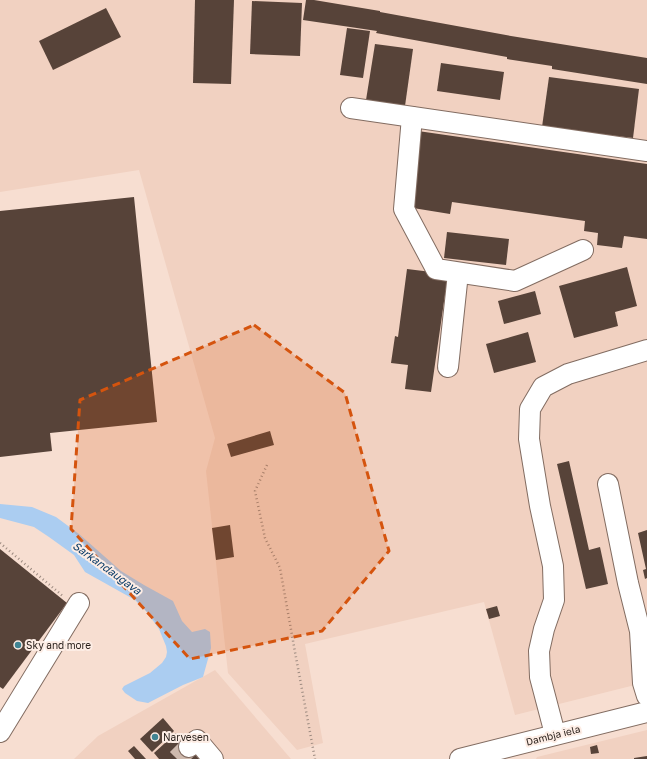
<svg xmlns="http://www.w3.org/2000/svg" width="647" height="759" viewBox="0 0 647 759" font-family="'Golos Text',sans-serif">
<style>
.built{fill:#f1d1c1}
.water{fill:#abcdf1}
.building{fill:#574339}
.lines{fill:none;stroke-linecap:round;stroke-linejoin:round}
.minor-tunnel{stroke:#ceb9ad;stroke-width:20;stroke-dasharray:20 10;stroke-linecap:butt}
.minor-casing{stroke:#826c61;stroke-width:22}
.path{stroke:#9d8b81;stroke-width:2.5;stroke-dasharray:1 3;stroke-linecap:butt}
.minor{stroke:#fff;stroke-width:20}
.marked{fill:#d5540e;fill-opacity:0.2;stroke:#d5540e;stroke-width:3;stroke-dasharray:8 5;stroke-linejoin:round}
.poi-dot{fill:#408493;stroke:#fdede5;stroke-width:1.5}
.labels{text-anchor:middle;stroke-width:4;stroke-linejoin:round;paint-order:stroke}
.poi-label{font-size:10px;fill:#2c231e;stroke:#fdede5;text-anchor:start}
.street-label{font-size:10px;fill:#2c231e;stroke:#fdede5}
.water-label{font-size:11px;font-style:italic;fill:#083a67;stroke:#fdede5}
</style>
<rect width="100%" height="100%" fill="#f7ded1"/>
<g class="built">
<path d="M 0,0 L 647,0 L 647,682 L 515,715 L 484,602 L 305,644 L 323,743 L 297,750 L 228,673 L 206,471 L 215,438 L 139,170 L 0,192 Z"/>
<path d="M 215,670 L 291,759 L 74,759 L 98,736 Z"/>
<path d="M 647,730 L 647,759 L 536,759 L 537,757 Z"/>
</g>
<path class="water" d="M 0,504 L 32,507 L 56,517 L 79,534 L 121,571 L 144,585 L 173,601 L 182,621 L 192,632 L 205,629 L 210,632 L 211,648 L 203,677 L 183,685 L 148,703 L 137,701 L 125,693 L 122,689 L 124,686 L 150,673 L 162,663 L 166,657 L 167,652 L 166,646 L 159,629 L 146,611 L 135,600 L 85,572 L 74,555 L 49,537 L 34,527 L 0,518 Z"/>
<g class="building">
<path d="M 195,0 L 234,0 L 231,84 L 193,83 Z"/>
<path d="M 306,0 L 314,0 L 380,11 L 380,12 L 511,36 L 647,58 L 647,84 L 552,69 L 552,66 L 507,59 L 507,57 L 376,33 L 377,31 L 303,20 Z"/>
<path d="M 252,1 L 302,3 L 300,56 L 250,54 Z"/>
<path d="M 106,8 L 121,37 L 53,70 L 39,41 Z"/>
<path d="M 347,28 L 370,31 L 363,78 L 340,75 Z"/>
<path d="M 375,44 L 413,49 L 405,106 L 366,100 Z"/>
<path d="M 441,63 L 504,72 L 500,100 L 437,91 Z"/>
<path d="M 549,77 L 639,89 L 633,138 L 542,127 Z"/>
<path d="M 418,131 L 647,164 L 647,239 L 624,236 L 622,248 L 597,245 L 598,233 L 584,231 L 585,221 L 452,202 L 450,214 L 413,208 Z"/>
<path d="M 134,197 L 157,422 L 50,433 L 52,451 L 0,457 L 0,211 Z"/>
<path d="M 447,232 L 509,239 L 506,265 L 444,258 Z"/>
<path d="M 627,267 L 637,306 L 615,312 L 618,326 L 574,338 L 559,286 Z"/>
<path d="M 407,269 L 448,274 L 431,392 L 405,389 L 408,365 L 391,363 L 395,336 L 398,337 Z"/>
<path d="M 535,291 L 541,314 L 504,324 L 498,301 Z"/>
<path d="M 528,332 L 536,362 L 494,373 L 486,344 Z"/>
<path d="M 270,431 L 274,445 L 231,457 L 227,444 Z"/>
<path d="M 569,461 L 589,550 L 600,547 L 608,584 L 586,589 L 557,464 Z"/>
<path d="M 230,525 L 234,557 L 216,560 L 212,528 Z"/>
<path d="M 647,530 L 647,578 L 645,579 L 643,570 L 646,569 L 638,533 Z"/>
<path d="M 0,549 L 67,603 L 3,689 L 0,687 Z"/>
<path d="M 497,606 L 500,616 L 489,619 L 486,609 Z"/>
<path d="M 163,718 L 174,731 L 152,752 L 140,739 Z"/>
<path d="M 176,733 L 199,759 L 159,759 L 154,753 Z"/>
<path d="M 597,745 L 599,753 L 591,754 L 590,747 Z"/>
<path d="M 134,746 L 146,759 L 135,759 L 128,751 Z"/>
<path d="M 647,756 L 647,759 L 634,759 L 634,758 Z"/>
</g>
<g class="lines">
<path class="minor-tunnel" d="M 177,759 L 189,747"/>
<defs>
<g id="minor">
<path d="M 351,108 L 647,151"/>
<path d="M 412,117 L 404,209 L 436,269 L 515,281 L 583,250"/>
<path d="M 448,367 L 458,273"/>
<path d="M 608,484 L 628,583 L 640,631 L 643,683 L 647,696"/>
<path d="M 0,732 L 79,603"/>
<path d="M 555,734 L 540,677 L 539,651 L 544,629 L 554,600 L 553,566 L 540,506 L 529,439 L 530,409 L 543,387 L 568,374 L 647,350"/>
<path d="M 189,747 L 197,740 L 213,759"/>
<path d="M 460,759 L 647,712"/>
</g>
</defs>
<use href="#minor" class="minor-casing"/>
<g class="path">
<path d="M 267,465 L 255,491 L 265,538 L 280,568 L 295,652 L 315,759"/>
<path d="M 0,543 L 64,597"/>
</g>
<use href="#minor" class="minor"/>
</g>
<path class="marked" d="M 254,325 L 345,393 L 389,551 L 322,631 L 190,659 L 71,529 L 80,400 Z"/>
<g class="poi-dot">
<circle cx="18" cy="645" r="4"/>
<circle cx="155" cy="737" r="4"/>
</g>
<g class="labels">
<g class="poi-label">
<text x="26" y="649">Sky and more</text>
<text x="163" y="741">Narvesen</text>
</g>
<g class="street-label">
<text transform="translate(553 735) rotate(-14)" y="4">Dambja iela</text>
</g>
<g class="water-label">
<text transform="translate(107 568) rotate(36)" y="4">Sarkandaugava</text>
</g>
</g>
</svg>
